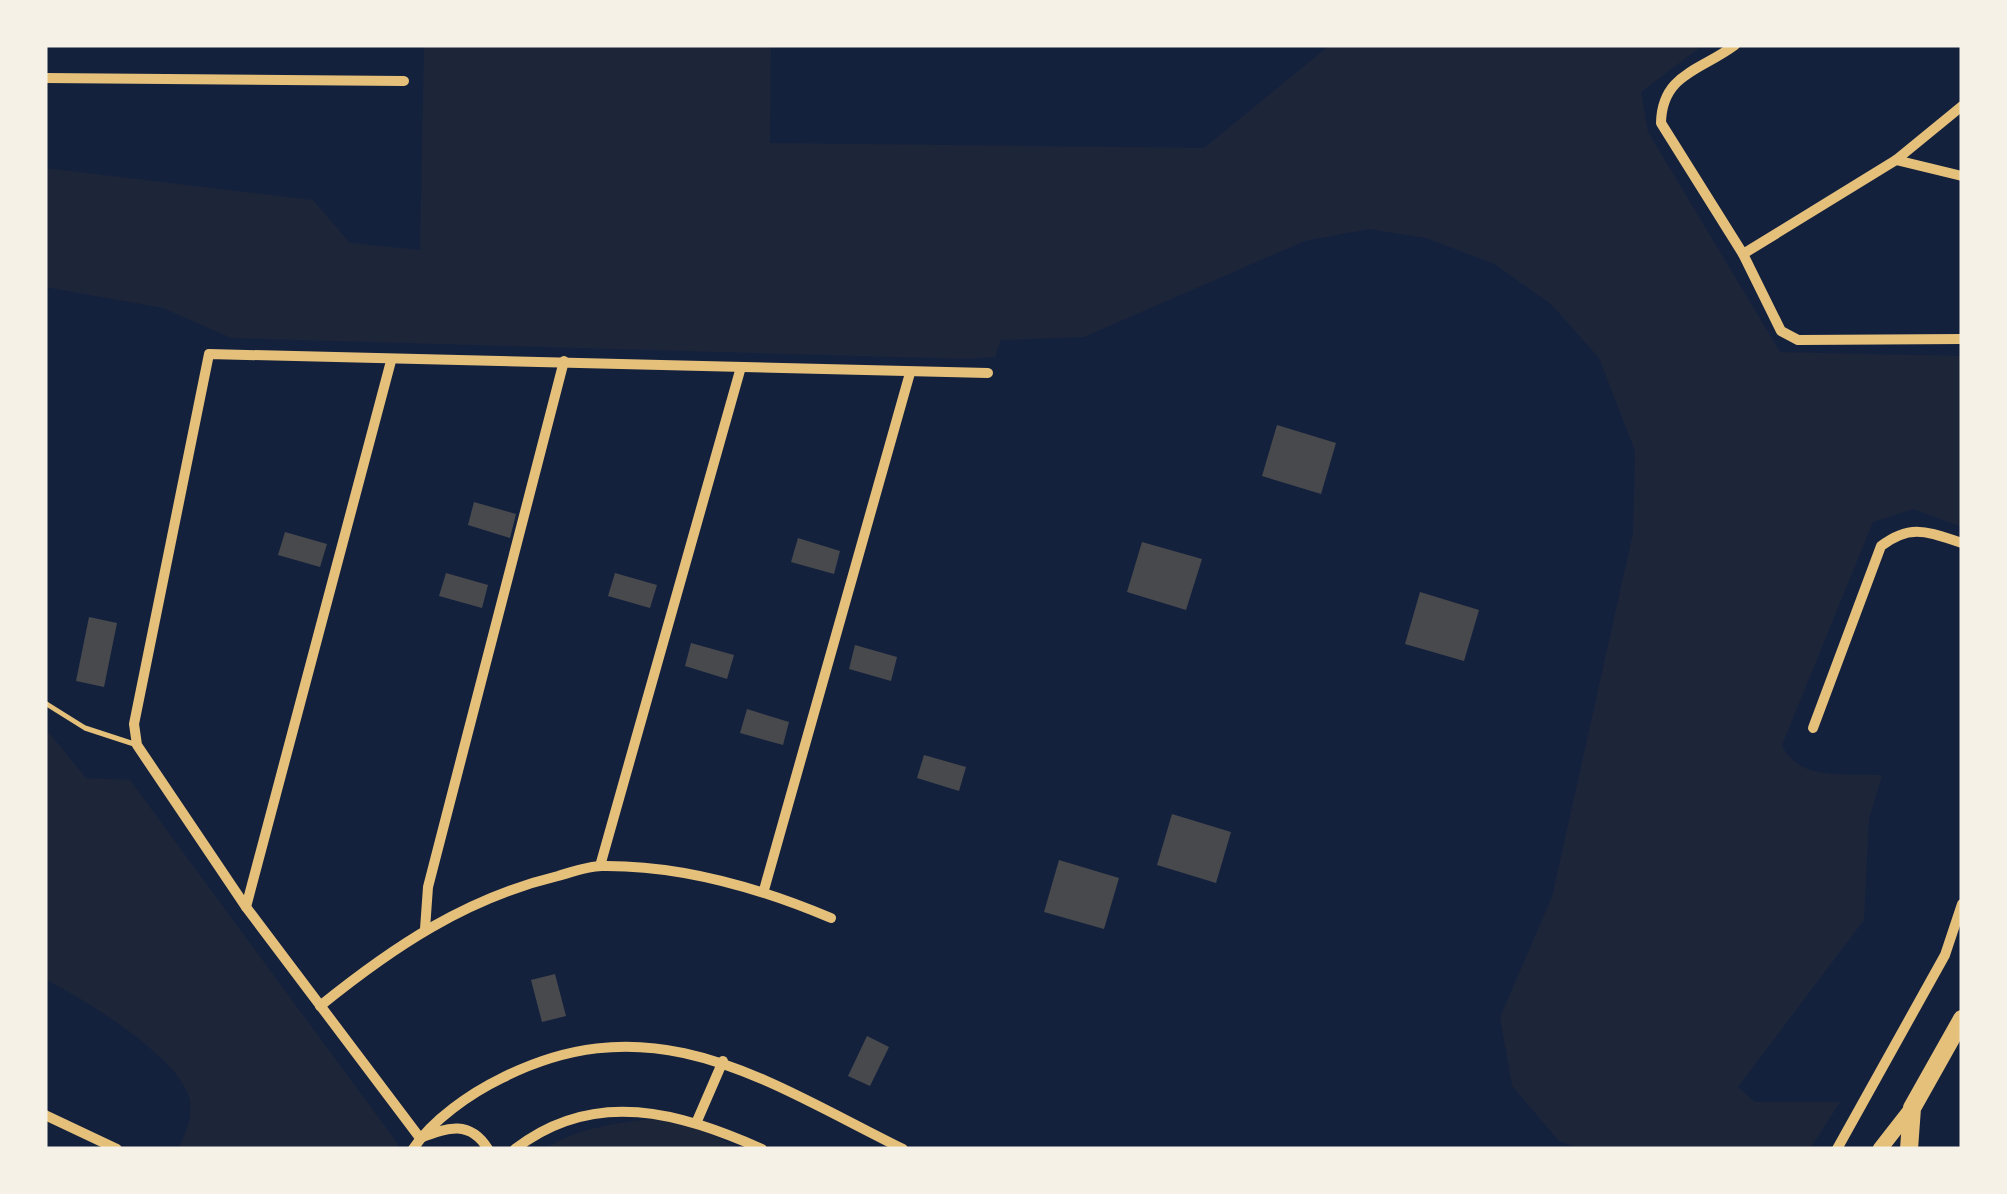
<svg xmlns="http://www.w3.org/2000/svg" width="2007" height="1194" viewBox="0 0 2007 1194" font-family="'Titillium Web',sans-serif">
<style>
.green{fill:#1d2539}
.building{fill:#48494c}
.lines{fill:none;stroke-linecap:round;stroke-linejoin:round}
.service{stroke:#e5c07b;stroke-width:5}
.minor{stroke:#e5c07b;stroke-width:10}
.secondary{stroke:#e5c07b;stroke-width:15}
.trunk{stroke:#e5c07b;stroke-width:18}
</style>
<rect width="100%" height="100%" fill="#14213d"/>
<g class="green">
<path d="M 424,45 L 771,45 L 770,143 L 1204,148 L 1330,45 L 1703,45 L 1641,92 L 1648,132 L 1780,352 L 1962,356 L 1962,527 L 1913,509 L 1873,522 L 1782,745 C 1799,782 1846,773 1882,775 L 1869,819 L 1864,920 L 1738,1087 L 1755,1102 L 1840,1102 L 1810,1149 L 1581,1149 L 1559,1141 L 1512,1086 L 1500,1017 L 1552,897 L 1633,533 L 1635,451 L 1599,358 L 1551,304 L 1494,264 L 1426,238 L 1369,229 L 1305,241 L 1084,337 L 1001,340 L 995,357 L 967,359 L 231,338 L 163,308 L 45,287 L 45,168 L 313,200 L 350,243 L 420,250 Z"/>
<path d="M 45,728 L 86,778 L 130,780 L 398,1144 L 396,1149 L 178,1149 C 186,1133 194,1115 189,1097 C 176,1054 83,999 45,979 Z"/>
<path d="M 653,1119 L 696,1127 L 741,1149 L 544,1149 C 579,1128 613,1123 653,1119 Z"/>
</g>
<g class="building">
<path d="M 1277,425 L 1336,443 L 1321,494 L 1262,476 Z"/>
<path d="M 474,502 L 516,514 L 510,538 L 468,525 Z"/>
<path d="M 285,532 L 327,544 L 320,567 L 278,555 Z"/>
<path d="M 798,538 L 840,551 L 834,574 L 791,562 Z"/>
<path d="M 1142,542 L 1202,559 L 1186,610 L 1127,592 Z"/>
<path d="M 446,573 L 488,585 L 482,608 L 439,596 Z"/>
<path d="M 615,573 L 657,585 L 650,608 L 608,596 Z"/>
<path d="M 1420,592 L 1479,610 L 1464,661 L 1405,644 Z"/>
<path d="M 89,617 L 117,623 L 104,687 L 76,681 Z"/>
<path d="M 691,643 L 734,655 L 727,679 L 685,666 Z"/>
<path d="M 855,645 L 897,657 L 891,681 L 849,669 Z"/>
<path d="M 747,709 L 789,722 L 783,745 L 740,733 Z"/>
<path d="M 924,755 L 966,767 L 959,791 L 917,778 Z"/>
<path d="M 1172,814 L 1231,832 L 1216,883 L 1157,865 Z"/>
<path d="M 1059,860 L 1119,878 L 1104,929 L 1044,912 Z"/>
<path d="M 555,974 L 566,1016 L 542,1022 L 531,980 Z"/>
<path d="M 867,1036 L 889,1047 L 870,1086 L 848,1076 Z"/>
</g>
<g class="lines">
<path class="service" d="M 45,703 L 85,728 L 134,744"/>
<g class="minor">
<path d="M 1735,45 C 1700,71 1662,74 1661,123 L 1743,254 L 1781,331 L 1798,340 L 1962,339"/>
<path d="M 45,78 L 404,81"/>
<path d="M 1896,160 L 1962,176"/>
<path d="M 1743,254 L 1896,160 L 1962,106"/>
<path d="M 1813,728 L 1881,546 C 1911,523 1928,532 1962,543"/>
<path d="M 600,866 L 741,367"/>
<path d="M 764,890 L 910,373"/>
<path d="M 246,907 L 391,361"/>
<path d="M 425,929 L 428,887 L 564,361"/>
<path d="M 320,1006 C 393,947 466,898 558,876 C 572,872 588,866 602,866 C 680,865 760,888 831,918"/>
<path d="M 45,1115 L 117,1149"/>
<path d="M 697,1121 L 723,1061"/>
<path d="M 413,1149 C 432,1120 471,1093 502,1078 C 655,1001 767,1082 903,1149"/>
<path d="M 488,1149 C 470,1120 448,1127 420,1138 L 246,907 L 137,745 L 134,724 L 209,354 L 988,373"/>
<path d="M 515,1149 C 595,1087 680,1113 762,1149"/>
<path d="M 1837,1149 L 1945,955 L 1962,904"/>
</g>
<path class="secondary" d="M 1880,1149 L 1912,1108"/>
<path class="trunk" d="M 1909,1149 L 1912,1108 L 1962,1019"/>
</g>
<rect width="2007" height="1194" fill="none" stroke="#f6f1e7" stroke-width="95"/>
</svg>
